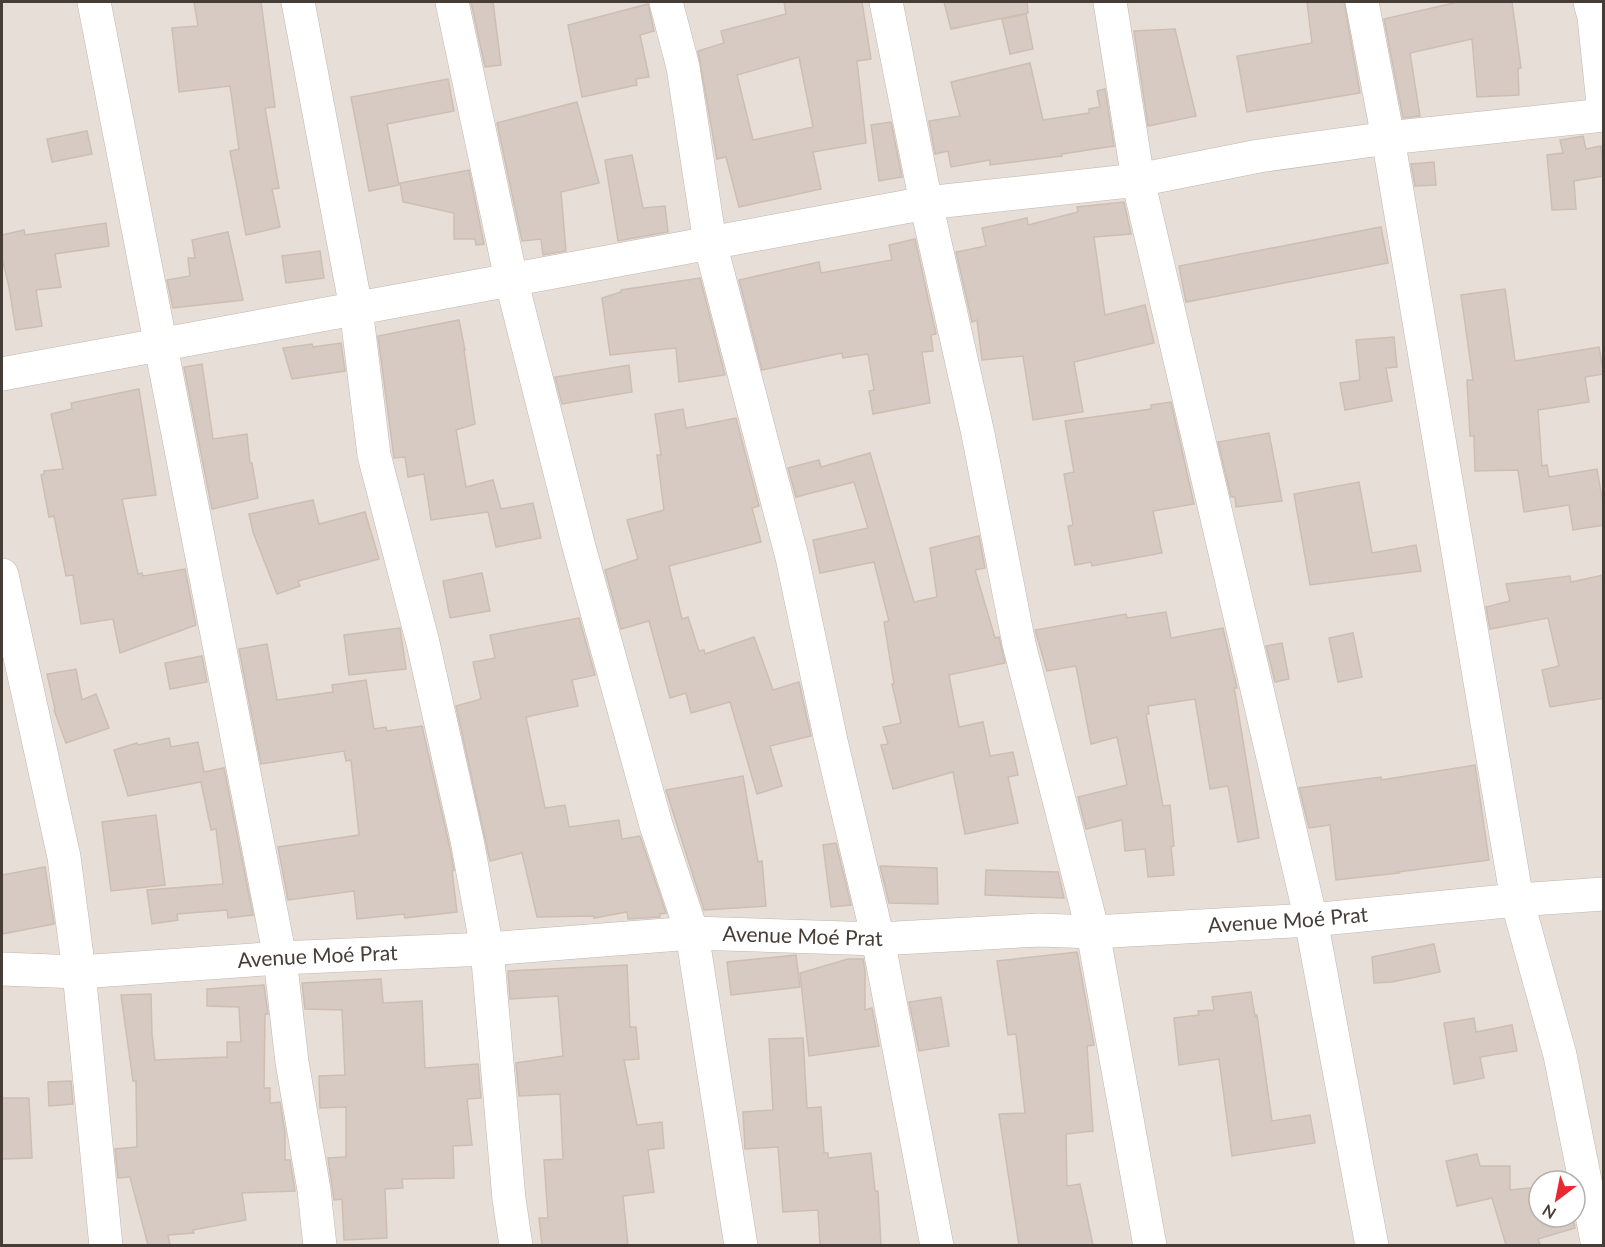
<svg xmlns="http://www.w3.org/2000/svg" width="1605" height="1247" viewBox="0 0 1605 1247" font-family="Lato,sans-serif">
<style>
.residential{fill:#e6ded7;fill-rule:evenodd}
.building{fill:#d7cac2;stroke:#cebeb2;stroke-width:1.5;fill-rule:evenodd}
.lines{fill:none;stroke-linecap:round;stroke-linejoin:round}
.minor-casing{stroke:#c1b6ae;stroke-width:34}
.minor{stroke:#fff;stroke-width:33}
.labels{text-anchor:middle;stroke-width:6;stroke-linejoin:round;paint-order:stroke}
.street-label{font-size:21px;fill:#463d37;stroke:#fff}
</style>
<rect width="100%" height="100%" fill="#f3eee8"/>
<path class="residential" d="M 2,2 L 1603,2 L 1603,1245 L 2,1246 ZM 1539,1181 L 1575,1181 L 1575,1217 L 1539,1217 Z"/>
<g class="building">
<path d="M 194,2 L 261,2 L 275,107 L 265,108 L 279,188 L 272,189 L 280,227 L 246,235 L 230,151 L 239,149 L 230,86 L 179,92 L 172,28 L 198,26 Z"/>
<path d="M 471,2 L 493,2 L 501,65 L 485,67 Z"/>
<path d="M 784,2 L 862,2 L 871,59 L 857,61 L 866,143 L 813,152 L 821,189 L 739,207 L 726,157 L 717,159 L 698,51 L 724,43 L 721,31 L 786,14 ZM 799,57 L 813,127 L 753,140 L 737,75 Z"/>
<path d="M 944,2 L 1027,2 L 1028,13 L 951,29 Z"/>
<path d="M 1307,2 L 1344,2 L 1360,93 L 1247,112 L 1237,56 L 1312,43 Z"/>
<path d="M 1458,2 L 1512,2 L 1521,68 L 1518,69 L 1519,95 L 1477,97 L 1472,39 L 1410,53 L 1420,116 L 1403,118 L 1384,19 Z"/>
<path d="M 648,4 L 654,31 L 640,35 L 649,77 L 636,79 L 637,85 L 582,97 L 568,25 Z"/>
<path d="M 1026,14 L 1033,49 L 1010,54 L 1002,19 Z"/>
<path d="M 1175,29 L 1196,116 L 1148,126 L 1134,31 Z"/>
<path d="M 1030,63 L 1043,120 L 1089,113 L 1089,109 L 1100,107 L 1097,91 L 1105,89 L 1114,146 L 1062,154 L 1062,156 L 990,165 L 990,160 L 951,167 L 948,151 L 935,154 L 929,121 L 960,116 L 951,82 Z"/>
<path d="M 448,79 L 454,111 L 387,124 L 399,185 L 369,191 L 351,97 Z"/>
<path d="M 577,102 L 599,183 L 561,192 L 566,251 L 543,255 L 541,239 L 522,241 L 497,123 Z"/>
<path d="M 891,122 L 902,177 L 879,181 L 871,125 Z"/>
<path d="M 87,131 L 92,154 L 52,162 L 47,139 Z"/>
<path d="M 1583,136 L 1586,149 L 1601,146 L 1604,176 L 1574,181 L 1576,209 L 1552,210 L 1547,155 L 1563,153 L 1560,140 Z"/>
<path d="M 632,155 L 643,208 L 665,206 L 668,232 L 618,241 L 605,160 Z"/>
<path d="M 1434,162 L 1436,185 L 1415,186 L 1411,164 Z"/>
<path d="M 469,170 L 484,244 L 476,245 L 475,239 L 454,239 L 454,213 L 403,202 L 400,183 Z"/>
<path d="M 1124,202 L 1131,234 L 1094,237 L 1105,315 L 1145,305 L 1154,343 L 1074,362 L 1083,412 L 1033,420 L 1023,356 L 982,360 L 977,320 L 972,322 L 956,252 L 986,246 L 982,228 L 1027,218 L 1028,225 L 1078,212 L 1077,207 Z"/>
<path d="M 106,223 L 109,246 L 55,254 L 61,287 L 36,290 L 42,326 L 16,330 L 9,287 L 2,258 L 2,235 L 24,230 L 25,235 Z"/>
<path d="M 1381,227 L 1388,263 L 1186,302 L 1179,266 Z"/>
<path d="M 228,232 L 243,300 L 173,308 L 167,280 L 190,276 L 188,258 L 195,258 L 192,240 Z"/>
<path d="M 915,239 L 936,334 L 931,335 L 933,351 L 922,352 L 930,403 L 873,414 L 869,391 L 874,390 L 868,354 L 843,358 L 842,353 L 762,370 L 739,280 L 819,262 L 821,273 L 892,260 L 889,245 Z"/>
<path d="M 320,251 L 324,278 L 286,283 L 282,256 Z"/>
<path d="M 700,278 L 725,375 L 679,382 L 676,348 L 610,355 L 602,298 L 621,292 L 621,290 Z"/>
<path d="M 1505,289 L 1515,361 L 1599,347 L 1604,374 L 1585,377 L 1589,402 L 1538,410 L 1542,466 L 1547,465 L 1549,477 L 1597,469 L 1604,510 L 1604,525 L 1573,530 L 1569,505 L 1524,512 L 1518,470 L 1475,471 L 1474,436 L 1470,436 L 1467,380 L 1473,380 L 1461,295 Z"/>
<path d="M 459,320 L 465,350 L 464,350 L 475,424 L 456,430 L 466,487 L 493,480 L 501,509 L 533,503 L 541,538 L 496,547 L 488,512 L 431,520 L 424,474 L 408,477 L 405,457 L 394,458 L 378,336 Z"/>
<path d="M 1394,337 L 1397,367 L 1386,368 L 1392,401 L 1345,410 L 1340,383 L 1360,380 L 1356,340 Z"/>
<path d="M 341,343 L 345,371 L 292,379 L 283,348 L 312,344 L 313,347 Z"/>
<path d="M 202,364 L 213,439 L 247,434 L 250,463 L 252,463 L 258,498 L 212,509 L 184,367 Z"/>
<path d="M 629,365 L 632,392 L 562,404 L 555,377 Z"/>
<path d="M 139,389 L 156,495 L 122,499 L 138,574 L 142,573 L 143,576 L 185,569 L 196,625 L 120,653 L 113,619 L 81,624 L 73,575 L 66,576 L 54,516 L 49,517 L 41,475 L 44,474 L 44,471 L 63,469 L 51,414 L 72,409 L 71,403 Z"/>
<path d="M 1171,402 L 1194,504 L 1153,511 L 1162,553 L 1092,566 L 1091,562 L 1075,565 L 1068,526 L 1073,525 L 1064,474 L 1074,472 L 1065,421 L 1151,409 L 1151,405 Z"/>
<path d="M 683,409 L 686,428 L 736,418 L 759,506 L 752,508 L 761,542 L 669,566 L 682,619 L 688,617 L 699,651 L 704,650 L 705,654 L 754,637 L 773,690 L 799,682 L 811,736 L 770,746 L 782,786 L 757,794 L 730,702 L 691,713 L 686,693 L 670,698 L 649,621 L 621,629 L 605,570 L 638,559 L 627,520 L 664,510 L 657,455 L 661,455 L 655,414 Z"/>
<path d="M 1269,433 L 1282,501 L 1236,507 L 1235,497 L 1231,497 L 1218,442 Z"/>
<path d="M 870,453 L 914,602 L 937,597 L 930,548 L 979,536 L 985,568 L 975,570 L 995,638 L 999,637 L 1005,663 L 949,675 L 959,727 L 983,722 L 990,756 L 1013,752 L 1018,775 L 1008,777 L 1018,823 L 965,834 L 953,772 L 893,789 L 881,745 L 888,744 L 883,727 L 901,723 L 892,684 L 894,684 L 884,622 L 889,621 L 874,562 L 820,573 L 813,540 L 868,528 L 854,482 L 796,497 L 788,468 L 819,460 L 821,467 Z"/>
<path d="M 1359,482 L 1372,553 L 1416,545 L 1421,571 L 1310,585 L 1294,494 Z"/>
<path d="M 313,500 L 319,524 L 365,512 L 379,559 L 298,581 L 300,586 L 277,594 L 253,532 L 249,514 Z"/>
<path d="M 482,573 L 490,611 L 450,618 L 443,581 Z"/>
<path d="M 1604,575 L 1604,698 L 1550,707 L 1542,670 L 1559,666 L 1548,618 L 1490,629 L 1486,607 L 1510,601 L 1506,584 L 1570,576 L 1571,582 Z"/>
<path d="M 1166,612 L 1171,638 L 1223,628 L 1237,688 L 1234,688 L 1236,698 L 1259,838 L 1238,842 L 1228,786 L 1210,789 L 1195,699 L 1148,706 L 1149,714 L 1146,714 L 1163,806 L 1170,805 L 1174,846 L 1171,847 L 1174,875 L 1148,877 L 1145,849 L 1125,851 L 1122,820 L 1086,829 L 1078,797 L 1127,785 L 1117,737 L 1091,744 L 1076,666 L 1047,671 L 1035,630 L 1126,614 L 1127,618 Z"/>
<path d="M 579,618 L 595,675 L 572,680 L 578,706 L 526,717 L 545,808 L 565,805 L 569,827 L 619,820 L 622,839 L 640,836 L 666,913 L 660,914 L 660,917 L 628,919 L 627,912 L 594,918 L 594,916 L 537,917 L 522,853 L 490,861 L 456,706 L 481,699 L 473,662 L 495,658 L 490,635 Z"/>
<path d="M 400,628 L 406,669 L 349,675 L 344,635 Z"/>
<path d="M 1353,633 L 1362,677 L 1338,682 L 1329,638 Z"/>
<path d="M 1282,643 L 1289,679 L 1275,682 L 1266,646 Z"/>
<path d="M 267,644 L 277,700 L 333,692 L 332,685 L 366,680 L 374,729 L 386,727 L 387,731 L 422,726 L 449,844 L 454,870 L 452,871 L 457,912 L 405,918 L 404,914 L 357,919 L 354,891 L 288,900 L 278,847 L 359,835 L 351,760 L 346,761 L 344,751 L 261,764 L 239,649 Z"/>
<path d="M 202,656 L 207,682 L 170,689 L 165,663 Z"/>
<path d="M 76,669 L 82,700 L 96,694 L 109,728 L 66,743 L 54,710 L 55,709 L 47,674 Z"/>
<path d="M 169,738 L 171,747 L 198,742 L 204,772 L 224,768 L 253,915 L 228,918 L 227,910 L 177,914 L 178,920 L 152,924 L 147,890 L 223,884 L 216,829 L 211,830 L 201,782 L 128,796 L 114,750 L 137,743 L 138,745 Z"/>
<path d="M 1475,765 L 1489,860 L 1398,872 L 1399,873 L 1336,880 L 1330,825 L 1309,828 L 1299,788 L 1381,777 L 1381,780 Z"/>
<path d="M 743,776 L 758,862 L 762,861 L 766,906 L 704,910 L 666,790 Z"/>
<path d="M 156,815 L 165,885 L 111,891 L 102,822 Z"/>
<path d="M 836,843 L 851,905 L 831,907 L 823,845 Z"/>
<path d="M 880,866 L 937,868 L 938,904 L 889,903 Z"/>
<path d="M 45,867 L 54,924 L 2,934 L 2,875 Z"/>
<path d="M 986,870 L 1058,872 L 1064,898 L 985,895 Z"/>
<path d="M 1434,944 L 1440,972 L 1392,982 L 1374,983 L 1372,957 Z"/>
<path d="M 1077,952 L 1094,1045 L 1087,1046 L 1093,1131 L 1066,1134 L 1067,1186 L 1080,1184 L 1093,1245 L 1019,1245 L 999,1114 L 1025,1113 L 1016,1034 L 1008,1035 L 997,961 Z"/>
<path d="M 796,955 L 800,987 L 731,995 L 727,962 Z"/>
<path d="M 848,959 L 863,959 L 865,971 L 865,1010 L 872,1008 L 879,1046 L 809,1056 L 800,973 Z"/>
<path d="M 627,965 L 630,1027 L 636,1027 L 639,1059 L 624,1060 L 637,1125 L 662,1122 L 664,1148 L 648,1150 L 654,1192 L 623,1196 L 628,1245 L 542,1245 L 539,1218 L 548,1218 L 544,1160 L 563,1159 L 560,1094 L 519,1096 L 516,1063 L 563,1056 L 558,996 L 510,999 L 508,971 Z"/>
<path d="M 381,979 L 383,1003 L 422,1001 L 425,1068 L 478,1064 L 481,1098 L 467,1099 L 472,1145 L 453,1146 L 454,1178 L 402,1179 L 403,1188 L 385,1189 L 387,1238 L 344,1240 L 342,1199 L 334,1200 L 328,1158 L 346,1157 L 346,1107 L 320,1108 L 319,1076 L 345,1075 L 342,1010 L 305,1009 L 302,983 Z"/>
<path d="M 264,985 L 268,1014 L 265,1014 L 264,1088 L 270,1088 L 270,1103 L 280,1102 L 285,1132 L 285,1160 L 290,1160 L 295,1191 L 242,1193 L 246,1220 L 193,1230 L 194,1233 L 168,1235 L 170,1245 L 148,1245 L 130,1177 L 118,1178 L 115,1149 L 137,1147 L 136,1081 L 133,1081 L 121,995 L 151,994 L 152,1034 L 155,1060 L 227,1057 L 227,1042 L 241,1042 L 239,1007 L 207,1006 L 207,989 Z"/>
<path d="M 1251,992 L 1255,1016 L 1257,1015 L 1272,1121 L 1310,1115 L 1315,1143 L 1232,1156 L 1219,1059 L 1179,1065 L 1174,1018 L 1199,1015 L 1198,1011 L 1214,1010 L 1212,997 Z"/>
<path d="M 941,997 L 949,1046 L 919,1051 L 909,1002 Z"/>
<path d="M 1474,1018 L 1476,1032 L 1512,1025 L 1517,1051 L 1480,1057 L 1484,1078 L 1454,1084 L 1444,1023 Z"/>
<path d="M 803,1038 L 807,1108 L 821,1107 L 824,1153 L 828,1153 L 828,1158 L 871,1153 L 875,1191 L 878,1191 L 881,1245 L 820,1245 L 818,1210 L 783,1212 L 778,1147 L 745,1149 L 743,1112 L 773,1110 L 769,1039 Z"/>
<path d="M 71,1081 L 73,1104 L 49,1106 L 48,1082 Z"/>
<path d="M 2,1098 L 29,1098 L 32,1158 L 2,1159 Z"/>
<path d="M 1477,1154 L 1480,1166 L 1510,1166 L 1510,1190 L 1539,1187 L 1539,1217 L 1573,1217 L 1575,1228 L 1538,1239 L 1540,1245 L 1506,1245 L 1492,1198 L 1457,1206 L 1446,1161 Z"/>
</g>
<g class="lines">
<defs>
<g id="minor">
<path d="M 94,2 L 280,958 L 292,1062 L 314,1190 L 320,1246"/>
<path d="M 298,2 L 356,308 L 374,455 L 423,643 L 467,840 L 487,949 L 509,1199 L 516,1246"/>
<path d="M 452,2 L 511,279 L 579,547 L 656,825 L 692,933 L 741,1246"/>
<path d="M 666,2 L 683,67 L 710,243 L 792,557 L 831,741 L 878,939 L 937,1246"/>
<path d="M 886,2 L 926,203 L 978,434 L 1019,644 L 1093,932 L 1150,1246"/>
<path d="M 1110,2 L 1138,180 L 1311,920 L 1372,1246"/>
<path d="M 1362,2 L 1388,138 L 1517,900 L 1560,1055 L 1598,1246"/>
<path d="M 1590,2 L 1594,17 L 1604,113"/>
<path d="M 2,374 L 926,203 L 1138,180 L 1259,156 L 1388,138 L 1604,115"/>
<path d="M 2,575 L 64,857 L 79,972 L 106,1246"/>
<path id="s1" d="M 2,969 L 79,972 L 280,958 L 487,949 L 692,933 L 878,939 L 1040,930 L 1093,932 L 1311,920 L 1517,900 L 1604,894"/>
</g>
</defs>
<use href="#minor" class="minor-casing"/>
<use href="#minor" class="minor"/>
</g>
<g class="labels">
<g class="street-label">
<text dy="7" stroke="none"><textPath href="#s1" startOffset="1288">Avenue Moé Prat</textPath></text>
<text dy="7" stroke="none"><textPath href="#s1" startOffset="802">Avenue Moé Prat</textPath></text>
<text dy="7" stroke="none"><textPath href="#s1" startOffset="316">Avenue Moé Prat</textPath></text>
</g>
</g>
<rect width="1605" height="1247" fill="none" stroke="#463d37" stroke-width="6"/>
<g transform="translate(1557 1199) rotate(212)"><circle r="28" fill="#ffffff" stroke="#b5b1af" stroke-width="1.5"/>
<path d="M0-4.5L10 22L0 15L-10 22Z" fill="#e92931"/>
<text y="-9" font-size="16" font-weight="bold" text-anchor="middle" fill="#463d37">N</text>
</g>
</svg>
